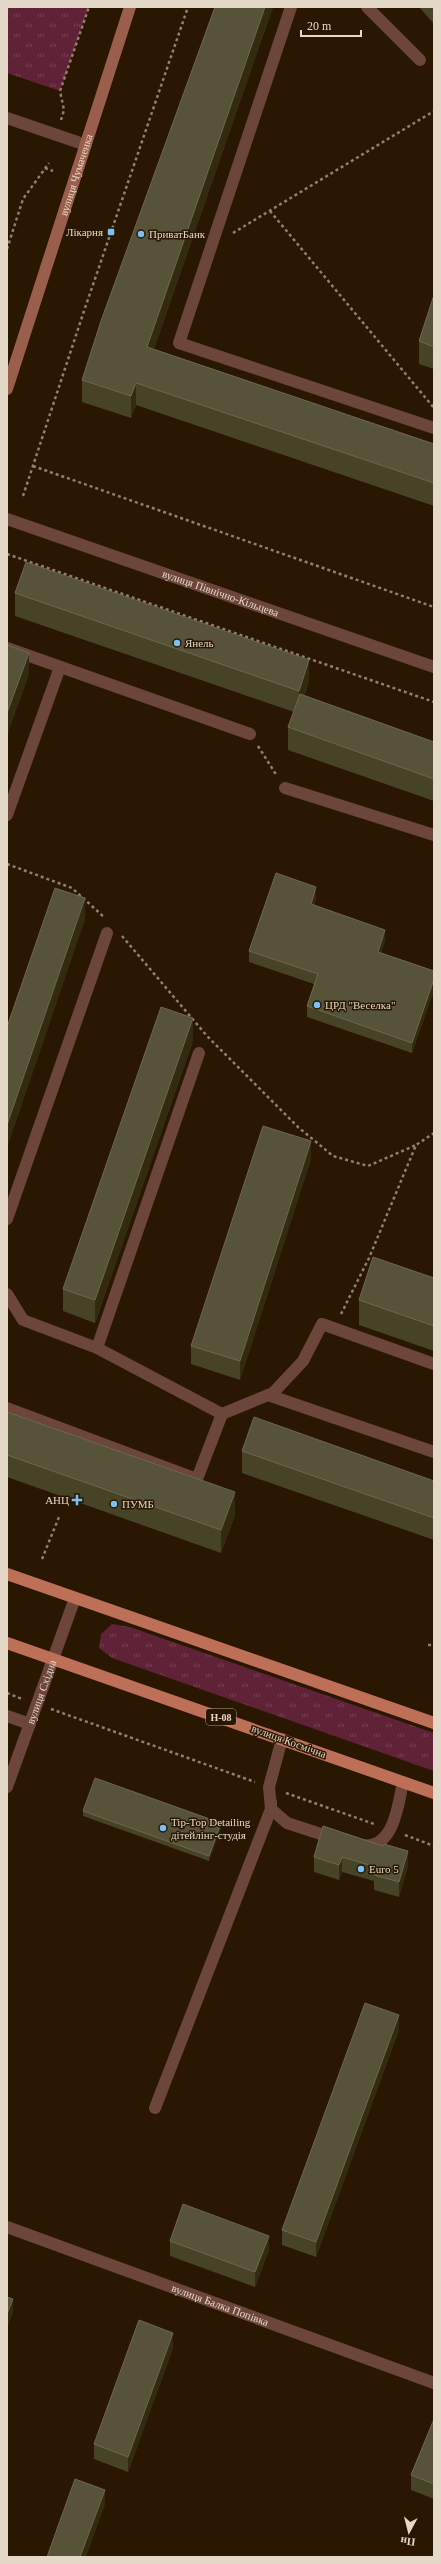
<svg xmlns="http://www.w3.org/2000/svg" width="441" height="2564" viewBox="0 0 441 2564" font-family="Georgia,serif">
<style>
.grass{fill:url(#grass-tufts)}
.lines{fill:none;stroke-linecap:round;stroke-linejoin:round}
.path{stroke:#8f816e;stroke-width:2.5;stroke-dasharray:3 3;stroke-linecap:butt}
.lane{stroke:#6c463b;stroke-width:12}
.street{stroke:#6c463b;stroke-width:12}
.secondary{stroke:#9a5e4c;stroke-width:12}
.primary{stroke:#be6f58;stroke-width:12}
.wall{fill:#464326}
.shaded-wall{fill:#332b10}
.building{fill:#575338;stroke:#6d684e}
.poi-dot{fill:#7abff8;stroke:#291701;stroke-width:1.5}
.labels{text-anchor:middle;stroke-width:3;stroke-linejoin:round;paint-order:stroke}
.shield{fill:#291701;stroke:#ac9e8d;stroke-width:1}
.shield-label{font-size:10px;font-weight:bold;fill:#e4d8c9}
.street-label{font-size:11px;fill:#e4d8c9;stroke:#291701}
.poi-label{font-size:11px;fill:#e4d8c9;stroke:#291701;text-anchor:start}
</style>
<defs>
<pattern id="grass-tufts" width="24" height="20" patternUnits="userSpaceOnUse"><rect width="24" height="20" fill="#5f2236"/><path d="M3 7l-1-3M5 7V3M7 7l1-3M15 17l-1-3M17 17v-4M19 17l1-3" fill="none" stroke="#764152"/></pattern>
</defs>
<rect width="100%" height="100%" fill="#291701"/>
<g class="grass">
<path d="M 7,7 L 89,7 L 60,91 L 7,73 Z"/>
<path d="M 112,1624 L 130,1627 L 434,1733 L 434,1771 L 112,1658 L 99,1648 L 101,1634 Z"/>
</g>
<g class="lines">
<g class="path">
<path d="M 61,120 L 64,110 L 60,91 L 89,7"/>
<path d="M 45,168 L 53,171"/>
<path d="M 270,211 L 434,408"/>
<path d="M 233,233 L 434,111"/>
<path d="M 7,249 L 23,199 L 49,163"/>
<path d="M 33,466 L 434,607"/>
<path d="M 23,496 L 84,311 L 188,7"/>
<path d="M 7,554 L 434,702"/>
<path d="M 258,746 L 277,776"/>
<path d="M 7,864 L 72,888 L 105,918"/>
<path d="M 122,936 L 207,1036 L 298,1127 L 333,1156 L 368,1166 L 416,1145"/>
<path d="M 341,1314 L 369,1258 L 416,1145 L 434,1133"/>
<path d="M 42,1559 L 59,1517"/>
<path d="M 428,1645 L 434,1645"/>
<path d="M 7,1693 L 22,1699"/>
<path d="M 51,1709 L 255,1782"/>
<path d="M 286,1793 L 374,1824"/>
<path d="M 405,1835 L 434,1846"/>
</g>
<g class="lane">
<path d="M 291,7 L 179,343 L 434,428"/>
<path d="M 367,7 L 420,60"/>
<path d="M 7,118 L 86,145"/>
<path d="M 7,648 L 250,734"/>
<path d="M 285,788 L 434,835"/>
<path d="M 7,815 L 60,667"/>
<path d="M 7,1219 L 107,933"/>
<path d="M 7,1294 L 23,1320 L 97,1348 L 199,1053"/>
<path d="M 97,1348 L 222,1414"/>
<path d="M 268,1395 L 434,1452"/>
<path d="M 7,1408 L 197,1479 L 222,1414 L 273,1393 L 303,1361 L 322,1324 L 434,1364"/>
<path d="M 7,1716 L 30,1724"/>
<path d="M 271,1802 L 271,1809 L 287,1823 L 336,1839"/>
<path d="M 360,1845 C 394,1851 398,1805 403,1782"/>
<path d="M 155,2108 L 271,1809 L 269,1787 L 282,1739"/>
</g>
<g class="street">
<path id="s1" d="M 7,519 L 434,667"/>
<path id="s2" d="M 7,1787 L 75,1598"/>
<path id="s3" d="M 7,2227 L 434,2383"/>
</g>
<path class="secondary" id="s4" d="M 7,389 L 130,7"/>
<g class="primary">
<path d="M 7,1574 L 434,1723"/>
<path d="M 7,1643 L 434,1793"/>
</g>
</g>
<g class="wall">
<path d="M 215,7 L 273,7 L 154,349 L 434,444 L 434,506 L 136,405 L 131,418 L 82,402 L 82,380 Z"/>
<path d="M 419,7 L 434,7 L 434,24 Z"/>
<path d="M 434,295 L 434,369 L 419,364 L 419,341 Z"/>
<path d="M 15,593 L 309,682 L 304,696 L 434,742 L 434,801 L 288,750 L 288,727 L 294,712 L 15,616 Z"/>
<path d="M 316,898 L 314,905 L 385,940 L 381,953 L 434,971 L 434,990 L 412,1053 L 307,1017 L 307,1006 L 314,984 L 249,962 L 249,951 Z"/>
<path d="M 193,1041 L 95,1323 L 63,1311 L 63,1289 Z"/>
<path d="M 311,1159 L 240,1380 L 191,1364 L 191,1346 Z"/>
<path d="M 434,1278 L 434,1351 L 359,1325 L 359,1300 Z"/>
<path d="M 7,1412 L 235,1515 L 221,1553 L 7,1477 Z"/>
<path d="M 242,1451 L 434,1481 L 434,1540 L 242,1473 Z"/>
<path d="M 83,1811 L 221,1828 L 209,1861 L 83,1816 Z"/>
<path d="M 323,1826 L 408,1866 L 399,1897 L 374,1890 L 374,1881 L 342,1872 L 339,1880 L 314,1872 L 314,1857 Z"/>
<path d="M 399,2030 L 316,2257 L 282,2245 L 282,2230 Z"/>
<path d="M 170,2241 L 269,2250 L 255,2287 L 170,2256 Z"/>
<path d="M 173,2348 L 128,2472 L 94,2459 L 94,2444 Z"/>
<path d="M 434,2419 L 434,2499 L 411,2490 L 411,2475 Z"/>
</g>
<g class="shaded-wall">
<path d="M 265,7 L 273,7 L 147,369 L 147,347 Z"/>
<path d="M 136,383 L 136,405 L 131,418 L 131,396 Z"/>
<path d="M 29,653 L 29,675 L 7,736 L 7,713 Z"/>
<path d="M 309,660 L 309,682 L 299,713 L 299,691 Z"/>
<path d="M 316,887 L 316,898 L 311,915 L 311,904 Z"/>
<path d="M 85,898 L 85,920 L 7,1148 L 7,1125 Z"/>
<path d="M 385,930 L 385,940 L 378,962 L 378,952 Z"/>
<path d="M 434,979 L 434,990 L 412,1053 L 412,1043 Z"/>
<path d="M 193,1018 L 193,1041 L 95,1323 L 95,1300 Z"/>
<path d="M 311,1141 L 311,1159 L 240,1380 L 240,1361 Z"/>
<path d="M 235,1492 L 235,1515 L 221,1553 L 221,1530 Z"/>
<path d="M 221,1823 L 221,1828 L 209,1861 L 209,1856 Z"/>
<path d="M 408,1851 L 408,1866 L 399,1897 L 399,1882 Z"/>
<path d="M 342,1857 L 342,1872 L 339,1880 L 339,1865 Z"/>
<path d="M 399,2015 L 399,2030 L 316,2257 L 316,2242 Z"/>
<path d="M 269,2236 L 269,2250 L 255,2287 L 255,2272 Z"/>
<path d="M 13,2299 L 13,2313 L 7,2328 L 7,2314 Z"/>
<path d="M 173,2333 L 173,2348 L 128,2472 L 128,2457 Z"/>
<path d="M 105,2490 L 105,2505 L 86,2557 L 80,2557 Z"/>
</g>
<g class="building">
<path d="M 215,7 L 265,7 L 147,347 L 434,444 L 434,483 L 136,383 L 131,396 L 82,380 L 101,321 Z"/>
<path d="M 434,295 L 434,347 L 419,341 Z"/>
<path d="M 26,562 L 309,660 L 299,691 L 15,593 Z"/>
<path d="M 7,645 L 29,653 L 7,713 Z"/>
<path d="M 300,694 L 434,742 L 434,779 L 288,727 Z"/>
<path d="M 276,873 L 316,887 L 311,904 L 385,930 L 378,952 L 434,971 L 434,979 L 412,1043 L 307,1006 L 318,974 L 249,951 Z"/>
<path d="M 55,888 L 85,898 L 7,1125 L 7,1027 Z"/>
<path d="M 161,1007 L 193,1018 L 95,1300 L 63,1289 Z"/>
<path d="M 263,1126 L 311,1141 L 240,1361 L 191,1346 Z"/>
<path d="M 373,1257 L 434,1278 L 434,1326 L 359,1300 Z"/>
<path d="M 7,1412 L 235,1492 L 221,1530 L 7,1455 Z"/>
<path d="M 254,1417 L 434,1481 L 434,1518 L 242,1451 Z"/>
<path d="M 95,1778 L 221,1823 L 209,1856 L 83,1811 Z"/>
<path d="M 323,1826 L 383,1846 L 384,1844 L 408,1851 L 399,1882 L 374,1875 L 376,1867 L 342,1857 L 339,1865 L 314,1857 Z"/>
<path d="M 365,2003 L 399,2015 L 316,2242 L 282,2230 Z"/>
<path d="M 183,2204 L 269,2236 L 255,2272 L 170,2241 Z"/>
<path d="M 7,2297 L 13,2299 L 7,2314 Z"/>
<path d="M 139,2320 L 173,2333 L 128,2457 L 94,2444 Z"/>
<path d="M 434,2419 L 434,2484 L 411,2475 Z"/>
<path d="M 75,2479 L 105,2490 L 80,2557 L 47,2557 Z"/>
</g>
<g class="poi-dot">
<rect x="107" y="228" width="8" height="8" rx="2"/>
<circle cx="141" cy="234" r="4"/>
<circle cx="177" cy="643" r="4"/>
<circle cx="317" cy="1005" r="4"/>
<path d="M75 1494h4v4h4v4h-4v4h-4v-4h-4v-4h4z"/>
<circle cx="114" cy="1504" r="4"/>
<circle cx="163" cy="1828" r="4"/>
<circle cx="361" cy="1869" r="4"/>
</g>
<g class="labels">
<rect class="shield" x="206" y="1709" width="30" height="16" rx="3"/>
<g class="shield-label">
<text x="221" y="1721">Н-08</text>
</g>
<g class="street-label">
<text dy="4" stroke="none"><textPath href="#s4" startOffset="225">вулиця Чумаченка</textPath></text>
<text dy="4" stroke="none"><textPath href="#s1" startOffset="226">вулиця Північно-Кільцева</textPath></text>
<text dy="4" stroke="none"><textPath href="#s2" startOffset="101">вулиця Східна</textPath></text>
<text transform="translate(289 1741) rotate(20)" y="4">вулиця Космічна</text>
<text dy="4" stroke="none"><textPath href="#s3" startOffset="227">вулиця Балка Попівка</textPath></text>
</g>
<g class="poi-label">
<text x="103" y="236" text-anchor="end">Лікарня</text>
<text x="149" y="238">ПриватБанк</text>
<text x="185" y="647">Янель</text>
<text x="325" y="1009">ЦРД "Веселка"</text>
<text x="69" y="1504" text-anchor="end">АНЦ</text>
<text x="122" y="1508">ПУМБ</text>
<text x="171" y="1826">Tip-Top Detailing<tspan x="171" dy="13">дітейлiнг-студiя</tspan></text>
<text x="369" y="1873">Euro 5</text>
</g>
</g>
<rect width="441" height="2564" fill="none" stroke="#e4d8c9" stroke-width="16"/>
<g transform="translate(409 2532) rotate(187)" stroke="#291701" stroke-width="3" paint-order="stroke">
<path d="M0-3L7 15L0 10L-7 15Z" fill="#e4d8c9"/>
<text y="-6" font-size="11" font-weight="bold" text-anchor="middle" fill="#e4d8c9">Пн</text>
</g>
<path d="M301 30v6h60v-6" fill="none" stroke="#e4d8c9" stroke-width="2"/>
<text x="307" y="30" font-size="12" fill="#e4d8c9" stroke="#291701" stroke-width="3" paint-order="stroke">20 m</text>
</svg>
